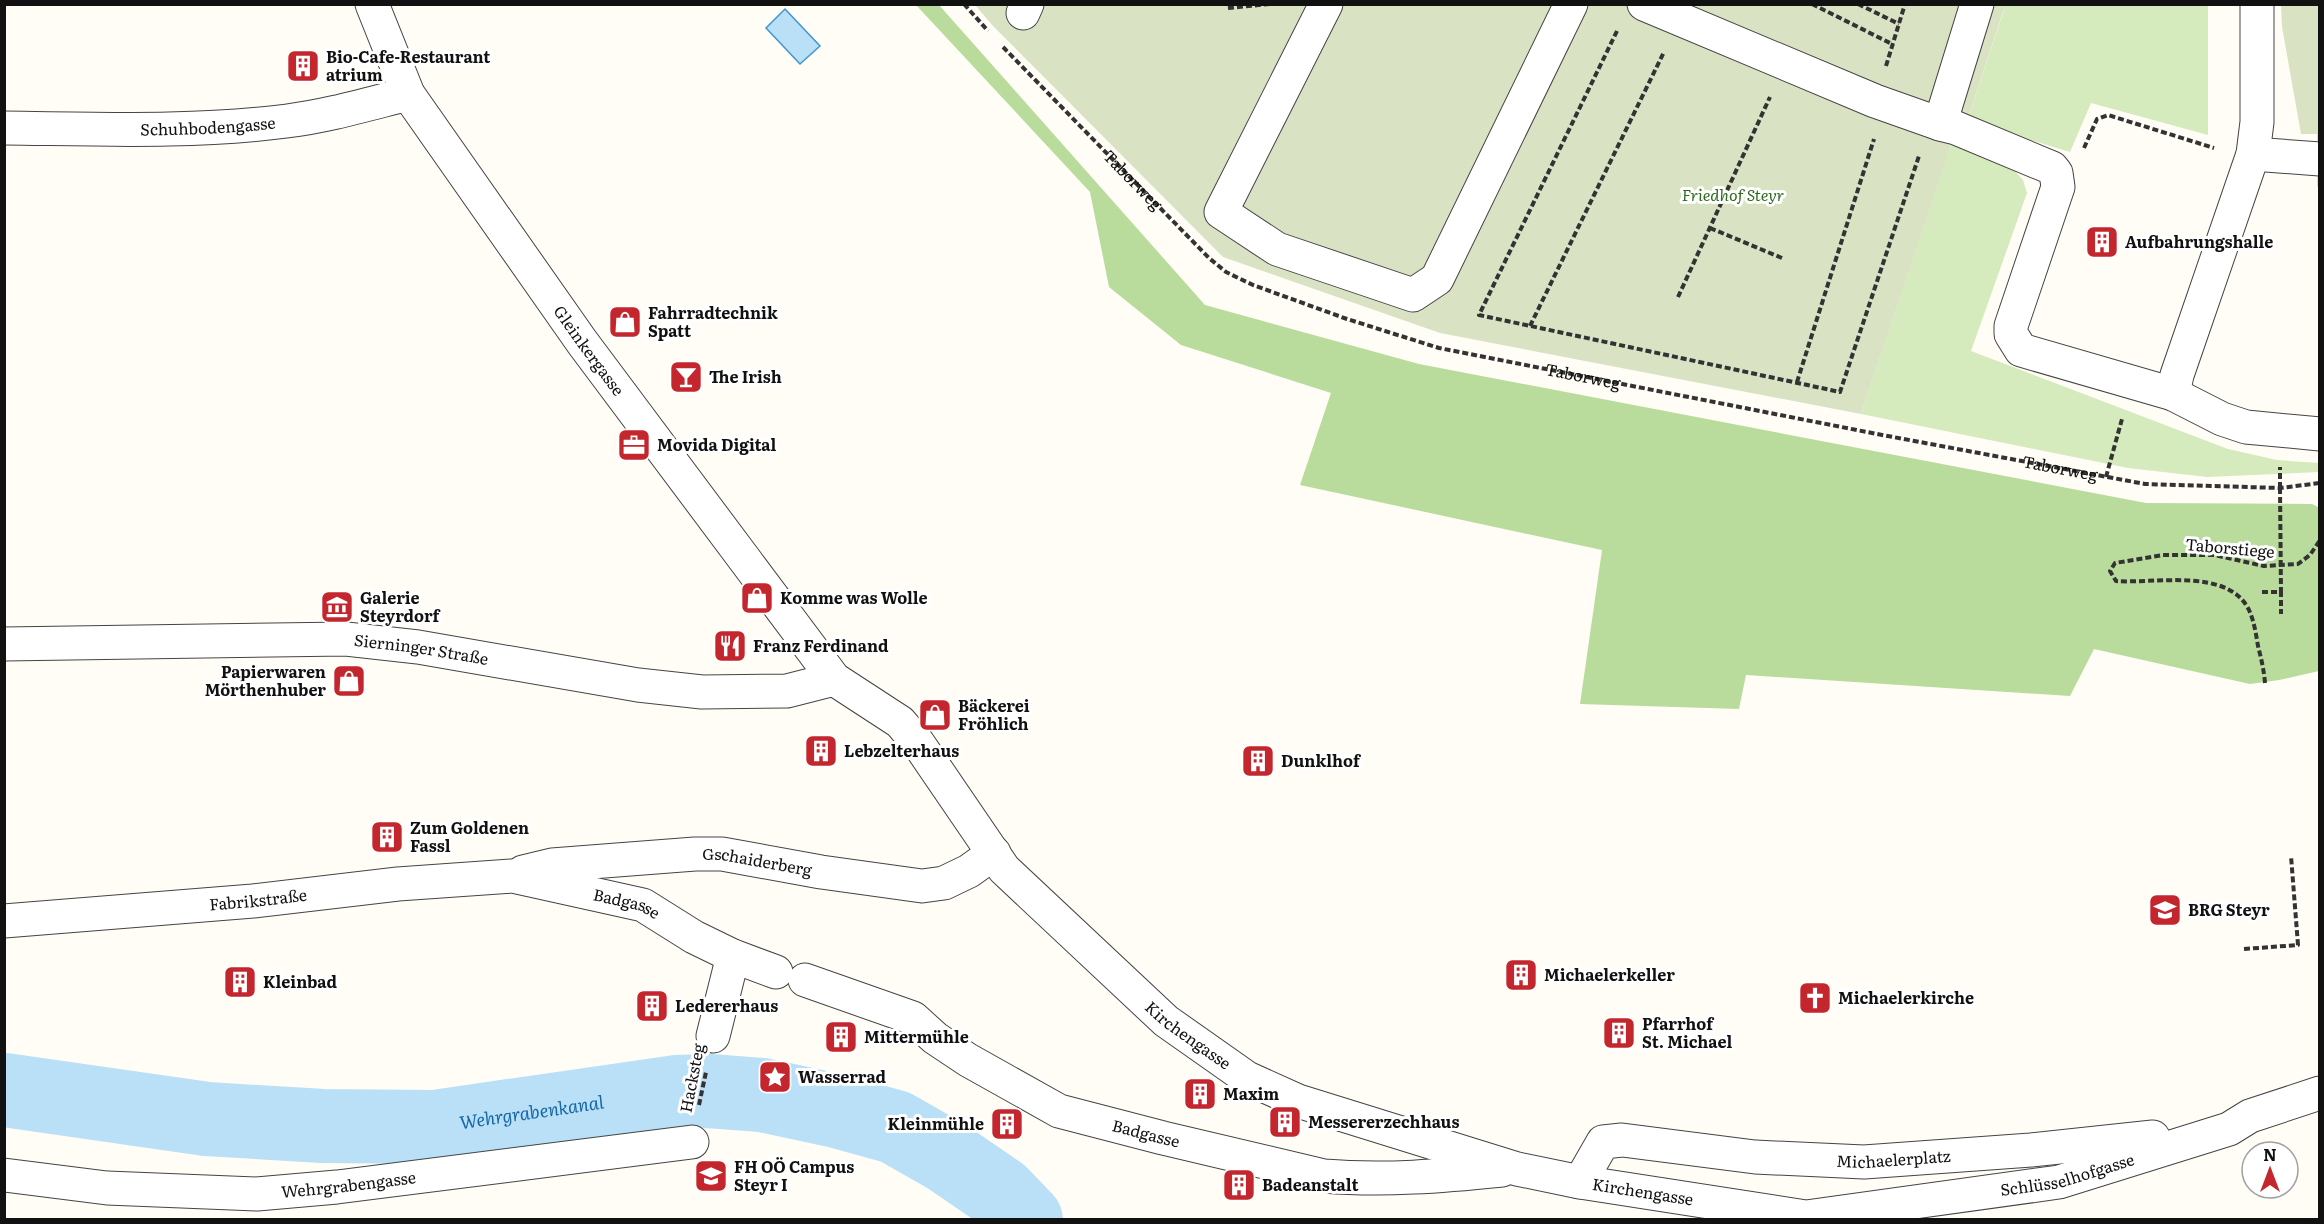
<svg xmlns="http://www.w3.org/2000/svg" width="2324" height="1224" viewBox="0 0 2324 1224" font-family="Literata,serif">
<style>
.green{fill:#d5ebbd}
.forest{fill:#b9dc9c}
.cemetery{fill:#d9e3c4}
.water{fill:#b9e0f7;stroke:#3f96cf;stroke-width:1.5}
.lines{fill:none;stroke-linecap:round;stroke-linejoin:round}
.river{stroke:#b9e0f7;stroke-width:74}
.minor-casing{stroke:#444;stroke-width:35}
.path{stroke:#333;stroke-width:4;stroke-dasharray:6 3;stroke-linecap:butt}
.minor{stroke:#fff;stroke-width:33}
.path-bridge{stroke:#333;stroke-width:4;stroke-dasharray:6 3;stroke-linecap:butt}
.labels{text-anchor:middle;stroke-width:6;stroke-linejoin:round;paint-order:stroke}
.poi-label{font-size:16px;font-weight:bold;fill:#111;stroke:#fff;text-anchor:start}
.street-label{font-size:16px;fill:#111;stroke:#fff}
.park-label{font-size:16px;font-style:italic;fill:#2f6b1f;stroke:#fff}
.water-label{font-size:18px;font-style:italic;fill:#1768a6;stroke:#fff}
</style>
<rect width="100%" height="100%" fill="#fffdf5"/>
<g class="green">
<path d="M 1992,5 L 2208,5 L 2208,135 L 2091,103 L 2070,152 L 1967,121 L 2004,10 Z"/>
<path d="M 1951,145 L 2011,167 L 2023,180 L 2027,193 L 1971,351 L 2228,449 L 2277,460 L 2319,463 L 2319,472 L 2207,477 L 2128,468 L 1861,414 Z"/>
</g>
<path class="forest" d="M 916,5 L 939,5 L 1205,305 L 1419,364 L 2146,503 L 2312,504 L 2320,508 L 2319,671 L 2279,680 L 2250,684 L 2094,649 L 2070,696 L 1746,675 L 1739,709 L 1580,704 L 1602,550 L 1300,485 L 1331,393 L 1181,345 L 1109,287 L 1090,192 Z"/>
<g class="cemetery">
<path d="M 1992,4 L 2004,9 L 1967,121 L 1958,119 L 1948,155 L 1861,414 L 1440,333 L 1223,257 L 993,26 L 975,5 Z"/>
<path d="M 2281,5 L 2319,5 L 2319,191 L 2317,185 L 2317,134 L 2301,134 L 2282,27 Z"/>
</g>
<path class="water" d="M 785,9 L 820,46 L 800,64 L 766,28 Z"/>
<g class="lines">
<path class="river" id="s1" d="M 4,1090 L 207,1119 L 323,1126 L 434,1127 L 676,1092 L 709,1091 L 762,1095 L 837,1111 L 895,1127 L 946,1156 L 1000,1193 L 1026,1220"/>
<defs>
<g id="minor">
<path id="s3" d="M 372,4 L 408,94 L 582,342 L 834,679 L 900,722 L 918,743 L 1004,869 L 1166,1021 L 1247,1078 L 1298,1101 L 1517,1169 L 1580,1182 L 1806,1217 L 2059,1182 L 2229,1129 L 2250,1116 L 2320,1093"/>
<path d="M 1326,4 L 1221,212 L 1277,249 L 1413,295 L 1437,279 L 1571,4"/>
<path d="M 1644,4 L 1875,101 L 1940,124 L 1956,128 L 2052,168 L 2056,173 L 2058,187 L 2011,326 L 2011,334 L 2021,350 L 2173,394 L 2222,419 L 2246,427 L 2320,434"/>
<path d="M 1023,13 L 1027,4"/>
<path d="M 1940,124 L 1977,4"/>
<path id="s4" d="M 4,128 C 99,129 194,133 287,121 C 328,116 368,104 408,94"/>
<path d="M 2253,154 L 2320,159"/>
<path d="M 2173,394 L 2177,375 L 2253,154 L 2257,122 L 2257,4"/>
<path id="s5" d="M 4,644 L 346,639 L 418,647 L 638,685 L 702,692 L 787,691 L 834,679"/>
<path id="s6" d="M 523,872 L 552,865 L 695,854 L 722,854 L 821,872 L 922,886 L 944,883 L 969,871 L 994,853"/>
<path id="s7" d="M 4,921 L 253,901 L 398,884 L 512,876 L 643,905 L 694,937 L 733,956 L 776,972"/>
<path id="s8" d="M 805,980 L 913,1018 L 935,1038 L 968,1060 L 1059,1111 L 1163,1138 L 1324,1176 C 1384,1181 1443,1176 1502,1170"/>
<path d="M 713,1036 L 733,956"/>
<path id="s9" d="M 4,1175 L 107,1188 L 257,1194 L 337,1187 L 692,1142"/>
<path id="s10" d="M 1580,1182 L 1603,1142 L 1622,1140 L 1755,1157 L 1864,1162 L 2031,1150 L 2153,1137"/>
</g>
</defs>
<use href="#minor" class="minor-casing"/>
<g class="path">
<path d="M 964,4 L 988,31"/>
<path d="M 1812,4 L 1892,44"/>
<path d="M 1858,4 L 1899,24"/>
<path d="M 1228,8 L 1270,4"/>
<path d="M 1617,31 L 1479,315 L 1840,392 L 1919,156"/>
<path id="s2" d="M 1003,47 L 1209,258 L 1226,272 L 1253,285 L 1347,319 L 1439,348 L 1877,434 L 2145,484 L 2280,488 L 2320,483"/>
<path d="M 1886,66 L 1905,4"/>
<path d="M 2084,148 L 2097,119 L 2108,115 L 2214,148"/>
<path d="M 1710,228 L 1782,258"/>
<path d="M 1678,297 L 1770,97"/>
<path d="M 1530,326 L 1664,52"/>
<path d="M 1797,382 L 1874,139"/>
<path d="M 2106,477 L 2122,419"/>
<path d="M 2280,488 L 2280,467"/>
<path d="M 2262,592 L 2281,592 L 2281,614"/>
<path d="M 2265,683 C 2264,670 2261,658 2258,646 C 2256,634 2254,621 2249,610 C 2228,567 2155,584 2116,581 L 2110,571 L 2115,563 L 2163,555 L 2214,555 L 2264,566 L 2298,564 L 2310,555 L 2320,540"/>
<path d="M 2244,949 L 2298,945 L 2291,856"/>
<path d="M 699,1105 L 706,1072"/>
</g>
<use href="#minor" class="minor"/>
<path class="path-bridge" d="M 2280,488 L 2281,592"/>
</g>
<defs>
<symbol id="building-square" viewBox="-11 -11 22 22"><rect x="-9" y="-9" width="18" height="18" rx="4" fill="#c4262e" stroke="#fff"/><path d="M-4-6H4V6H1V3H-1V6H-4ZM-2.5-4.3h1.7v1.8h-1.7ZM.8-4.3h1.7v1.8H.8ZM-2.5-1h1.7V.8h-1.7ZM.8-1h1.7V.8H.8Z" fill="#fff"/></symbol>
<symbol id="shop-square" viewBox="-11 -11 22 22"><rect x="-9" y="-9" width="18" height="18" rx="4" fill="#c4262e" stroke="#fff"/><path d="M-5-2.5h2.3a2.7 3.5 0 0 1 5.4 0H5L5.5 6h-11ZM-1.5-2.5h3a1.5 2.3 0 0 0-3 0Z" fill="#fff"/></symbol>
<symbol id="bar-square" viewBox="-11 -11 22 22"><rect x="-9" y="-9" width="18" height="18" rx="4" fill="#c4262e" stroke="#fff"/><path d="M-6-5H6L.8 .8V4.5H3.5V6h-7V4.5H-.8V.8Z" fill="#fff"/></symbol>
<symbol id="office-square" viewBox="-11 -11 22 22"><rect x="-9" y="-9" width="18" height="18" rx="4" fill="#c4262e" stroke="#fff"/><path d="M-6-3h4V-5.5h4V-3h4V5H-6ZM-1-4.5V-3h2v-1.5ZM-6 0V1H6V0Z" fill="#fff"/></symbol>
<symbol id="museum-square" viewBox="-11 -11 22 22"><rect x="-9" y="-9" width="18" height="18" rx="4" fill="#c4262e" stroke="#fff"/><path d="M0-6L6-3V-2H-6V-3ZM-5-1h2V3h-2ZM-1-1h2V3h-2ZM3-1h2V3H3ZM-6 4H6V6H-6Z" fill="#fff"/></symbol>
<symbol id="restaurant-square" viewBox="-11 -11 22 22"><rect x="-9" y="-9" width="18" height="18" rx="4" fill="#c4262e" stroke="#fff"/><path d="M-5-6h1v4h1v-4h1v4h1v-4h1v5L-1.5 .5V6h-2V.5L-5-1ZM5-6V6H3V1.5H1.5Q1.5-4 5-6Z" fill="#fff"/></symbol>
<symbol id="school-square" viewBox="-11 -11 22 22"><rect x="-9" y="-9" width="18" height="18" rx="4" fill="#c4262e" stroke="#fff"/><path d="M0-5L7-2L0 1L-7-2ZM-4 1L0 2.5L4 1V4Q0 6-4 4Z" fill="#fff"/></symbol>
<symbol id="church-square" viewBox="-11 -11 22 22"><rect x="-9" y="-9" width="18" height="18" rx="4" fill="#c4262e" stroke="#fff"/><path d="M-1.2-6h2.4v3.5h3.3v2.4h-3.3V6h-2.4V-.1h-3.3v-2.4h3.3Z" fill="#fff"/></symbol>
<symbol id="sight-square" viewBox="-11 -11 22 22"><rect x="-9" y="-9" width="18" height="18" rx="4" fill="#c4262e" stroke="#fff"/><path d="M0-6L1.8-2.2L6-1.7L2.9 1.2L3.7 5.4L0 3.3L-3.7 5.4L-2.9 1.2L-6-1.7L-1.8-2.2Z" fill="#fff"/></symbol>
<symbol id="university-square" viewBox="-11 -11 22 22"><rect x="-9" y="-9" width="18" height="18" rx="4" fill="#c4262e" stroke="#fff"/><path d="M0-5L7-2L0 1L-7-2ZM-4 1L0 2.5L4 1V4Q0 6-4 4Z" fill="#fff"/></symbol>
</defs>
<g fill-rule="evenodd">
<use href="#building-square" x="284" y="47" width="38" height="38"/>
<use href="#building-square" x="2083" y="223" width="38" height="38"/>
<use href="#shop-square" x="606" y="303" width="38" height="38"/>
<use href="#bar-square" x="667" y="358" width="38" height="38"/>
<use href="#office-square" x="615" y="426" width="38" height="38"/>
<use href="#shop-square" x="738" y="579" width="38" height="38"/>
<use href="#museum-square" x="318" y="588" width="38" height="38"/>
<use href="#restaurant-square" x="711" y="627" width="38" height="38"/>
<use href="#shop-square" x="330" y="662" width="38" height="38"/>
<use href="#shop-square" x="916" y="696" width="38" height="38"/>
<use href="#building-square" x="802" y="732" width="38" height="38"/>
<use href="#building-square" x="1239" y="742" width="38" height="38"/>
<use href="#building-square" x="368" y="818" width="38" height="38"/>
<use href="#school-square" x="2146" y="891" width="38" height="38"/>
<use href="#building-square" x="1502" y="956" width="38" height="38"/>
<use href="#building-square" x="221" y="963" width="38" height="38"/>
<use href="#church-square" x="1796" y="979" width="38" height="38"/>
<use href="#building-square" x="633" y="987" width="38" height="38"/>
<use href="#building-square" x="1600" y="1014" width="38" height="38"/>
<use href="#building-square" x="822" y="1018" width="38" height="38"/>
<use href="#sight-square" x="756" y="1058" width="38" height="38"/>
<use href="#building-square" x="1181" y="1075" width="38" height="38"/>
<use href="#building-square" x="1266" y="1103" width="38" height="38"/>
<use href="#building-square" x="988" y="1105" width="38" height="38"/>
<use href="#university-square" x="692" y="1157" width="38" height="38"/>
<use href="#building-square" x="1220" y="1166" width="38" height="38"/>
</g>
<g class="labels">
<g class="poi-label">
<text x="326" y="63">Bio-Cafe-Restaurant<tspan x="326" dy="18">atrium</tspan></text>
<text x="2125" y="248">Aufbahrungshalle</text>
<text x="648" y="319">Fahrradtechnik<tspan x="648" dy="18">Spatt</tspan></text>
<text x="709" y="383">The Irish</text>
<text x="657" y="451">Movida Digital</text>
<text x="360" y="604">Galerie<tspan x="360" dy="18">Steyrdorf</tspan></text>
<text x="780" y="604">Komme was Wolle</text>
<text x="753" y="652">Franz Ferdinand</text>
<text x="326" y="678" text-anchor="end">Papierwaren<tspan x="326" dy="18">Mörthenhuber</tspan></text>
<text x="958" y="712">Bäckerei<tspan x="958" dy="18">Fröhlich</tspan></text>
<text x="844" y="757">Lebzelterhaus</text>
<text x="1281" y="767">Dunklhof</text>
<text x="410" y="834">Zum Goldenen<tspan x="410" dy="18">Fassl</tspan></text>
<text x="2188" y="916">BRG Steyr</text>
<text x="1544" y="981">Michaelerkeller</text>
<text x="263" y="988">Kleinbad</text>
<text x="1838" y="1004">Michaelerkirche</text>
<text x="675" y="1012">Ledererhaus</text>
<text x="1642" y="1030">Pfarrhof<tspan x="1642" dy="18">St. Michael</tspan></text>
<text x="864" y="1043">Mittermühle</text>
<text x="798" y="1083">Wasserrad</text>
<text x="1223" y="1100">Maxim</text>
<text x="1308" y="1128">Messererzechhaus</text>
<text x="984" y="1130" text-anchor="end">Kleinmühle</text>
<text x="734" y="1173">FH OÖ Campus<tspan x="734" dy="18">Steyr I</tspan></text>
<text x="1262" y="1191">Badeanstalt</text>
</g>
<g class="street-label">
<text dy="6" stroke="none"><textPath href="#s4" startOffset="204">Schuhbodengasse</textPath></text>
<text dy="6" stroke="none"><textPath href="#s2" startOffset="186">Taborweg</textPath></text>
<text dy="6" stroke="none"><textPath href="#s3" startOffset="411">Gleinkergasse</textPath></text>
<text dy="6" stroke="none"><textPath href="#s2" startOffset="690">Taborweg</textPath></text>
<text dy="6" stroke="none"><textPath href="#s2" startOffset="1176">Taborweg</textPath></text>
<text transform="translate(2230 548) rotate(5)" y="6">Taborstiege</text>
<text dy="6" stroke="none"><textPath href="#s5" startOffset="418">Sierninger Straße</textPath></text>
<text dy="6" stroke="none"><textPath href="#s6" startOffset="236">Gschaiderberg</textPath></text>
<text dy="6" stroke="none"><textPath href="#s7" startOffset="255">Fabrikstraße</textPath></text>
<text dy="6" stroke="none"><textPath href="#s7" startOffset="628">Badgasse</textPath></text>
<text dy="6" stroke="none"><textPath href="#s3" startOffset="1328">Kirchengasse</textPath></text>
<text transform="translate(692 1078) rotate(-79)" y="6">Hacksteg</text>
<text dy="6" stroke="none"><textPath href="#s8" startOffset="378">Badgasse</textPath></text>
<text dy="6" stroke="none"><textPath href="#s10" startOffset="338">Michaelerplatz</textPath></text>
<text dy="6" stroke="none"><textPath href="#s3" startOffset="2244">Schlüsselhofgasse</textPath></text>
<text dy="6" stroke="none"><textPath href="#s9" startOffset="346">Wehrgrabengasse</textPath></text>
<text dy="6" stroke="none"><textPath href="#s3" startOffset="1814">Kirchengasse</textPath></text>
</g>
<g class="park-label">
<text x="1733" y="201">Friedhof Steyr</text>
</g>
<g class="water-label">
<text dy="6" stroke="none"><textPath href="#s1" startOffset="531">Wehrgrabenkanal</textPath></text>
</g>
</g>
<rect width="2324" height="1224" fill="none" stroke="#111111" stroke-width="12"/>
<g transform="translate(2270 1170)"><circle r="28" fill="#ffffff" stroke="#a0a0a0" stroke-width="1.5"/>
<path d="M0-4.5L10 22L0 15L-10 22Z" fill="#c4262e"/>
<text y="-9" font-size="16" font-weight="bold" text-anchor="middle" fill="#111111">N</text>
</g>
</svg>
